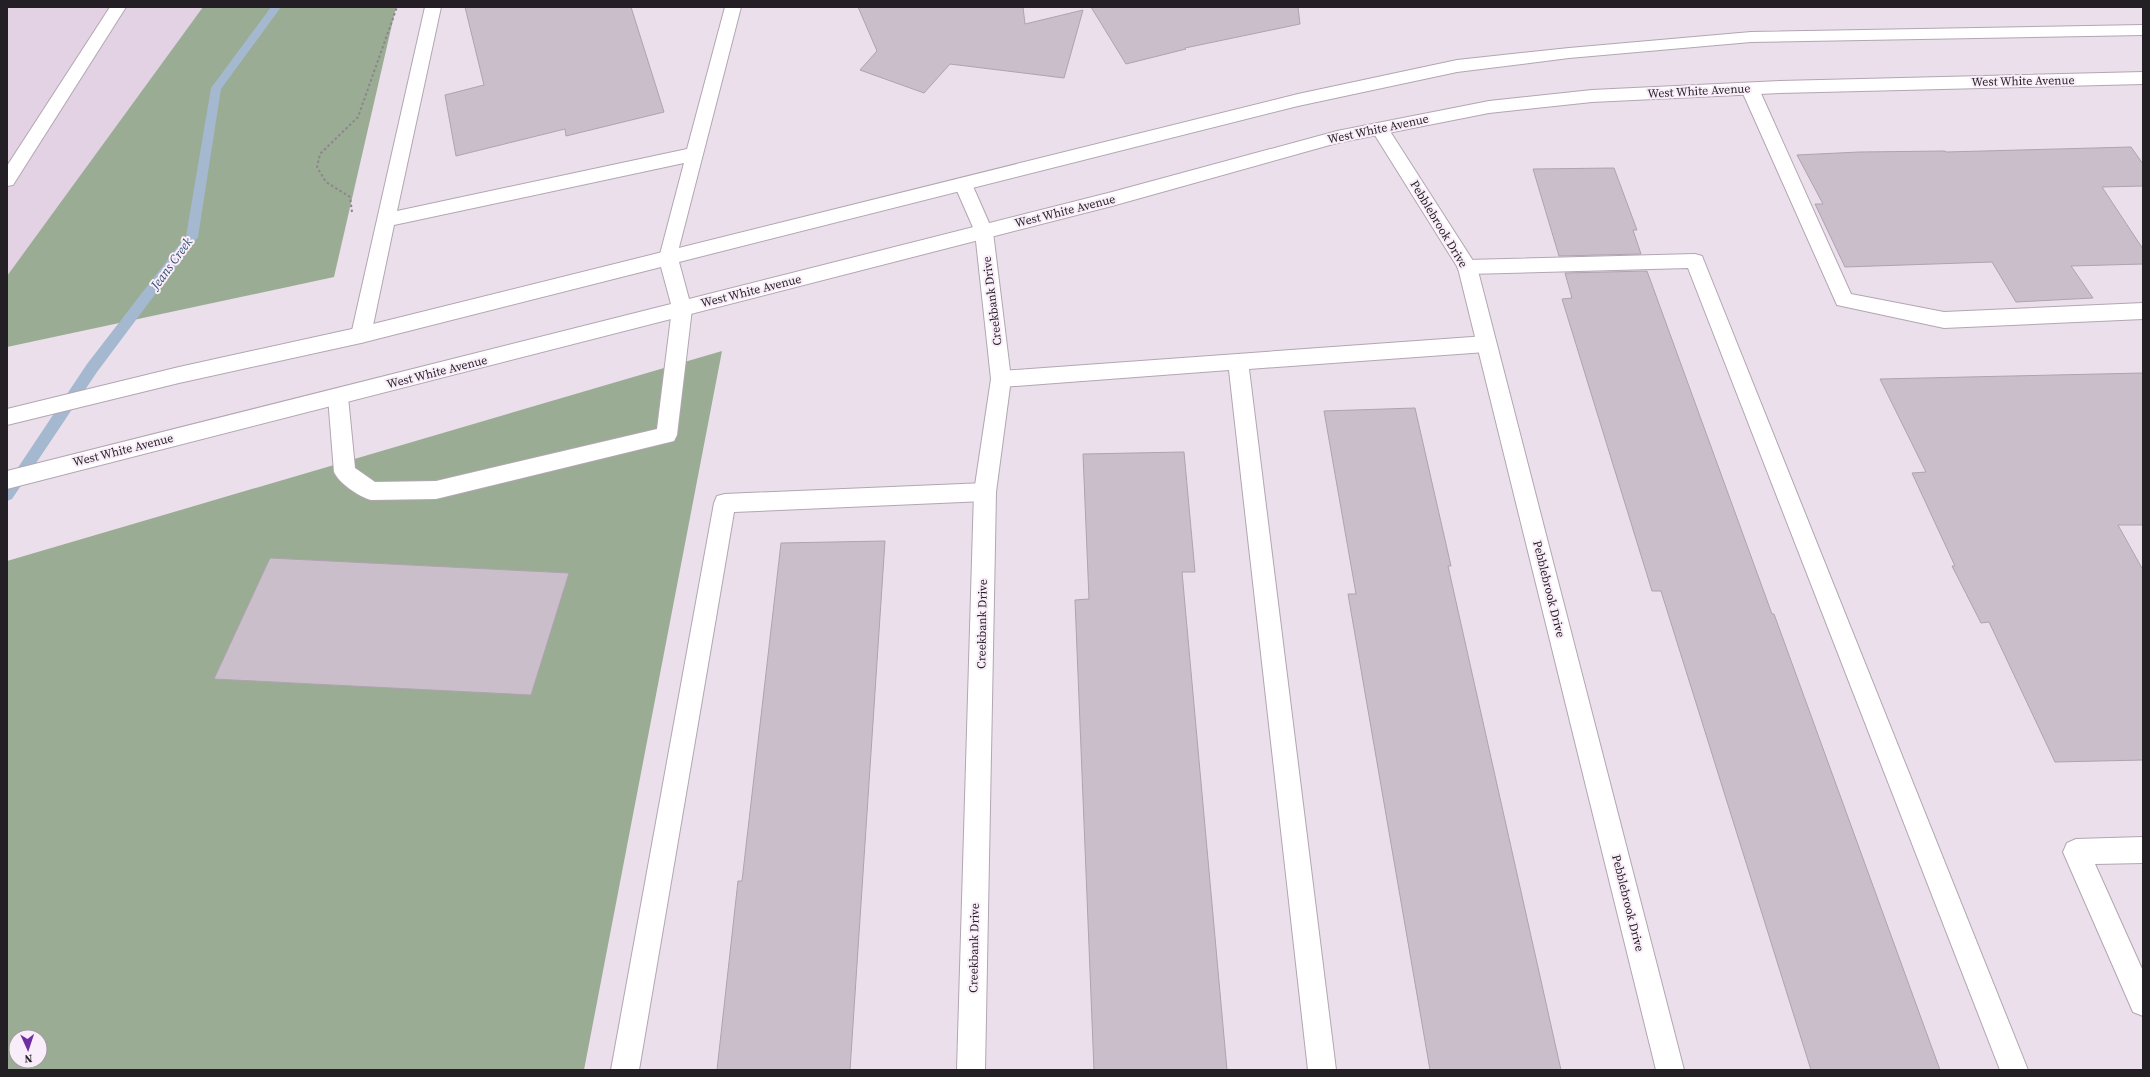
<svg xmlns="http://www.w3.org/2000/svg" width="2150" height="1077" viewBox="0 0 2150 1077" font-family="'Source Serif 4',serif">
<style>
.built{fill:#e3d1e4}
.forest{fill:#9aac94;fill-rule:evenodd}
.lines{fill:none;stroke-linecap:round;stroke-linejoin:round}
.stream{fill:#a4b8d0;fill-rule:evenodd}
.building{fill:#cabeca;stroke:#aea3af}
.lane-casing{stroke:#b2a6b2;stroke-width:2}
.street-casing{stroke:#b2a6b2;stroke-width:2}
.secondary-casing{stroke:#b2a6b2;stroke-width:2}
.path{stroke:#8d858e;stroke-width:2;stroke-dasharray:2.5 2.5;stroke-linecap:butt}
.lane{fill:#fff;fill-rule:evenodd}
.street{fill:#fff;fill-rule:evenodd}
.secondary{fill:#fff;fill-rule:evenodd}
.labels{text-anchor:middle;stroke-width:4;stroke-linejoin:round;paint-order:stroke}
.street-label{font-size:12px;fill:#231f24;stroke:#f9edf9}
.water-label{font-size:13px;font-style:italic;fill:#325275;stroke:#f9edf9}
</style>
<rect width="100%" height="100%" fill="#ecdfec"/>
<path class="built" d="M 7,7 L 203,7 L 7,276 Z"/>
<g class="forest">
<path d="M 203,7 L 396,7 L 334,277 L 7,347 L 7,276 Z"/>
<path d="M 722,351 L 584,1070 L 7,1070 L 7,561 ZM 16,1037 L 40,1037 L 40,1061 L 16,1061 Z"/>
</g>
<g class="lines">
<path class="stream" d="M 271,7 L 281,7 L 221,89 L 198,237 L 97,372 L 12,499 L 7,501 L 7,484 L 87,364 L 186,236 L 211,88 Z"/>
</g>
<g class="building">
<path d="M 465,7 L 631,7 L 664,112 L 566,136 L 565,129 L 456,156 L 445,95 L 484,85 Z"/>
<path d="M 858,7 L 1023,7 L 1025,24 L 1083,10 L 1064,78 L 950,64 L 924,93 L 860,70 L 877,51 Z"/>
<path d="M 1091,7 L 1298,7 L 1300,24 L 1185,48 L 1186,49 L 1126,64 Z"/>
<path d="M 2131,147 L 2143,164 L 2143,186 L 2102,187 L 2143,249 L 2143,264 L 2071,266 L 2093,298 L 2016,302 L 1992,262 L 1845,267 L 1815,204 L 1823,204 L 1797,155 L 1859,152 L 1945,151 L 1946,152 Z"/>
<path d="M 1614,168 L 1637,230 L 1633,230 L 1641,254 L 1559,256 L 1533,169 Z"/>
<path d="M 1647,271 L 1772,614 L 1774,614 L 1940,1070 L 1811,1070 L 1661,591 L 1652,591 L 1562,299 L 1572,298 L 1565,273 Z"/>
<path d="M 2143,373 L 2143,525 L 2118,525 L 2143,570 L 2143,760 L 2055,762 L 1989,622 L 1981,623 L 1952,566 L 1955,566 L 1912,473 L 1926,472 L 1880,379 Z"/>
<path d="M 1415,408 L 1451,566 L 1448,566 L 1561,1070 L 1430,1070 L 1348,594 L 1356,594 L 1324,411 Z"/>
<path d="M 1184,452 L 1195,572 L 1182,572 L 1227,1070 L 1094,1070 L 1075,600 L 1089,599 L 1083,454 Z"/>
<path d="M 885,541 L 850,1070 L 717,1070 L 738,881 L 742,881 L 781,543 Z"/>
<path d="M 270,558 L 569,573 L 531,695 L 214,679 Z"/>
</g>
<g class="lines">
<defs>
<g id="lane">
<path d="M 110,7 L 126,7 L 13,185 L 7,186 L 7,166 Z"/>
<path d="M 425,7 L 441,7 L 397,211 L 687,149 L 725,7 L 741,7 L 675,263 L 668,265 L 661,263 L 659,258 L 684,163 L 394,225 L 371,335 L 368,340 L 361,343 L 354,340 L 351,335 Z"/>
<path d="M 1750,83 L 1756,85 L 1759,89 L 1851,294 L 1944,312 L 2143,303 L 2143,319 L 1944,328 L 1837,305 L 1741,89 L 1744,85 Z"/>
<path d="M 1695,254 L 1702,256 L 1704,261 L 2028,1070 L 2000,1070 L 1688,268 L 1467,274 L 1460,272 L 1457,267 L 1460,262 L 1467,260 Z"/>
<path d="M 682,302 L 689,304 L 692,309 L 677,435 L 674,441 L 436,499 L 371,500 C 358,496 340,484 334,472 L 328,397 L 331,391 L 338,389 L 345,391 L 348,397 L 355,468 L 375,482 L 436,481 L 657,429 L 672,309 L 675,304 Z"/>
<path d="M 1486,336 L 1493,338 L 1496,344 L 1493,350 L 1486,352 L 1249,369 L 1336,1070 L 1308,1070 L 1229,370 L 1001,387 L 994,385 L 991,379 L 994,373 L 1001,371 Z"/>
<path d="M 985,483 L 993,486 L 996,492 L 993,498 L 985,501 L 734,512 L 639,1070 L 611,1070 L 714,503 L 717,496 L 725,494 Z"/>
<path d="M 2143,837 L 2143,863 L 2095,864 L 2143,971 L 2143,1016 L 2133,1012 L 2063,852 L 2067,843 L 2076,839 Z"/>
</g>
<g id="street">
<path d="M 1380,123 L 1386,125 L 1477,267 L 1684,1070 L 1656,1070 L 1458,268 L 1371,129 L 1374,125 Z"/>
<path d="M 963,178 L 969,179 L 972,184 L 993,232 L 1011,379 L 996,492 L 985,1070 L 957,1070 L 974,492 L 991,379 L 975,232 L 954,184 L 957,179 Z"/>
</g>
<path id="secondary" d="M 2143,25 L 2143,35 L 1751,42 L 1569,58 L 1457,72 L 1298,106 L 679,262 L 689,299 L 1112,192 L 1337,131 L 1489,101 L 1592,90 L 1780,81 L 2143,72 L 2143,84 L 1780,93 L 1592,102 L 1489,113 L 1337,143 L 1112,206 L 7,489 L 7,471 L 671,304 L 661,267 L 361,343 L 179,383 L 7,425 L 7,409 L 179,367 L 361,327 L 1298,94 L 1457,60 L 1569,48 L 1751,32 Z"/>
</defs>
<use href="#lane" class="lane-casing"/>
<use href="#street" class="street-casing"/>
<use href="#secondary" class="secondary-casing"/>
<path class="path" d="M 352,212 L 350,197 L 326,182 L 317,167 L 320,154 L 358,117 L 397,7"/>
<use href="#lane" class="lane"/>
<use href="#street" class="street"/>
<use href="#secondary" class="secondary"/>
</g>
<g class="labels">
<g class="street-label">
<text transform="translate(2023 81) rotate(-1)" y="4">West White Avenue</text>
<text transform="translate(1699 91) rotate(-3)" y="4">West White Avenue</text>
<text transform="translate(1378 129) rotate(-12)" y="4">West White Avenue</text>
<text transform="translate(1065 211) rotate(-14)" y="4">West White Avenue</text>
<text transform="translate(1439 224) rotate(59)" y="4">Pebblebrook Drive</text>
<text transform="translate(751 291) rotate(-14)" y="4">West White Avenue</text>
<text transform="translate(992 301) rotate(-97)" y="4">Creekbank Drive</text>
<text transform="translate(437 372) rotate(-14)" y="4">West White Avenue</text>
<text transform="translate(123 450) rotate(-14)" y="4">West White Avenue</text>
<text transform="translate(1549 589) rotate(76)" y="4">Pebblebrook Drive</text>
<text transform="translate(982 624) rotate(-89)" y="4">Creekbank Drive</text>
<text transform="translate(1628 903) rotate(76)" y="4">Pebblebrook Drive</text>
<text transform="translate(974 948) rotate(-89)" y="4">Creekbank Drive</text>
</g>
<g class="water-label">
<text transform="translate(171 263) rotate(-54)" y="5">Jeans Creek</text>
</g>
</g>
<rect width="2150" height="1077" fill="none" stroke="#231f24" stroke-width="16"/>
<g transform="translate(28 1049) rotate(177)"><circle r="19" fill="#f9edf9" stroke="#a39ba4"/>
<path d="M0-3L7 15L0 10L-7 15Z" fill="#702ea3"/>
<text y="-6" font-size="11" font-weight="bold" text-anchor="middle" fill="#231f24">N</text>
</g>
</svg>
